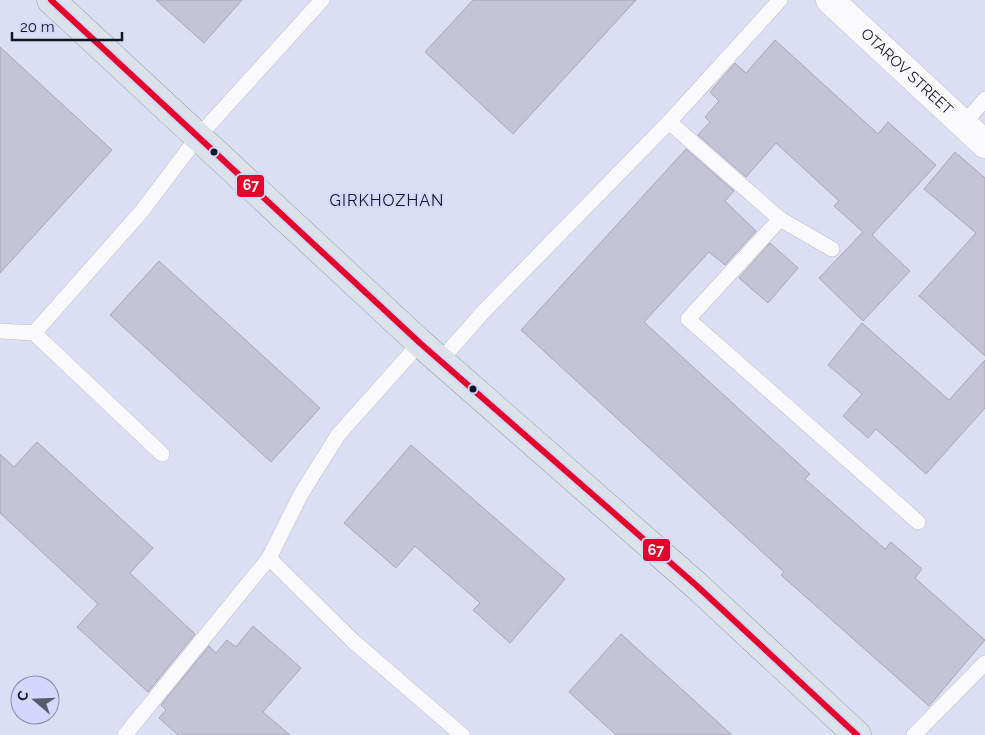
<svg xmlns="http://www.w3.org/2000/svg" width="985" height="735" viewBox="0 0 985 735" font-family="Raleway,sans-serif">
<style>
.building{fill:#c5c3d6;stroke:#a8a7b7}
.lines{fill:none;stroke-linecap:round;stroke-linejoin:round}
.lane-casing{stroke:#babdce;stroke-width:16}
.street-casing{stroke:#babdce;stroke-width:29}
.primary-casing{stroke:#8d9caa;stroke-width:29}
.lane{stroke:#fafafd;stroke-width:15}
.street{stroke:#fafafd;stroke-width:28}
.primary{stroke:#dae3e9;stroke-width:28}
.bus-1-casing{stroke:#d3d7fc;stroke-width:10}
.bus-1{stroke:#e4002b;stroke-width:6}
.bus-dot{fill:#121323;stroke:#d3d7fc;stroke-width:2}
.labels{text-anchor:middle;stroke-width:4;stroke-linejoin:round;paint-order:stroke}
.street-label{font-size:15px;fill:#121323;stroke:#d3d7fc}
.neighbourhood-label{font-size:16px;letter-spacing:1px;fill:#121323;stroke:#d3d7fc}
.line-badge{stroke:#d3d7fc;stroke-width:2}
.badge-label{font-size:14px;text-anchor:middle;font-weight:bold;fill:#fff}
</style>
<rect width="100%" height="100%" fill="#dcdff3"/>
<g class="building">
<path d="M 156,0 L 242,0 L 204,43 Z"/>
<path d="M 473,0 L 636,0 L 513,134 L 425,52 Z"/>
<path d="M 775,40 L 878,134 L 888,122 L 936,165 L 872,235 L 910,271 L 863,321 L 819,278 L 863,232 L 834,206 L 839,201 L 776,143 L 746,177 L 698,135 L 710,122 L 705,117 L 719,101 L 710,92 L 735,63 L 746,73 Z"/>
<path d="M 0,47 L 112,150 L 0,273 Z"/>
<path d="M 686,149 L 734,191 L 725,201 L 756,231 L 725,265 L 709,252 L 644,322 L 810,474 L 805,479 L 885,549 L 891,542 L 922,569 L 915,578 L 985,640 L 929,706 L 781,575 L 784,572 L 521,330 Z"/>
<path d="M 955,152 L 985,178 L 985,356 L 919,296 L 976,233 L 924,189 Z"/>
<path d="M 770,243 L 798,268 L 768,303 L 739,278 Z"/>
<path d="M 159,261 L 320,408 L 271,462 L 110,315 Z"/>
<path d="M 862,323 L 949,400 L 985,360 L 985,408 L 926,474 L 876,429 L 868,438 L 843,416 L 862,394 L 828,365 Z"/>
<path d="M 37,442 L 153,548 L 130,573 L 195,634 L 148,692 L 77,627 L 98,604 L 0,513 L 0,454 L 14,467 Z"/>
<path d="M 411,445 L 565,579 L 510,643 L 473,610 L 480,603 L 415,546 L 396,568 L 344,523 Z"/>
<path d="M 253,626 L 301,668 L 263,712 L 290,735 L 178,735 L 159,718 L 166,710 L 161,705 L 209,646 L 216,653 L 227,640 L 236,647 Z"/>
<path d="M 621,634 L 732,735 L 616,735 L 569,692 Z"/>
</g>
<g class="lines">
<defs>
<g id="lane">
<path d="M 669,122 L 780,219 L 688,319 L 918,522"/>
<path d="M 963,125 L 985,99"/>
<path d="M 780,219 L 832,249"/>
<path d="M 0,331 L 34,333 L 162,454"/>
<path d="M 34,333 L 142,211 L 197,138 L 322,0"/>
<path d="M 440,361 L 484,311 L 669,122 L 780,0"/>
<path d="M 269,558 L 353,641 L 462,735"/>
<path d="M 125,735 L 269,558 L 301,494 L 338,435 L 420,343"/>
<path d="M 914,735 L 985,663"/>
</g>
<g id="street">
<path id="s1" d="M 830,0 L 985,144"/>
</g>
<path id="primary" d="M 51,0 L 420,343 L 697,586 L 857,735"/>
</defs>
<use href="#lane" class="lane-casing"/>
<use href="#street" class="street-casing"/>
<use href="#primary" class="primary-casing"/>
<use href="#lane" class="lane"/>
<use href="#street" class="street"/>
<use href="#primary" class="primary"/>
<defs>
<path id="bus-1" d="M 51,0 L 420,343 L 697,586 L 857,735"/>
</defs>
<use href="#bus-1" class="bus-1-casing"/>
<use href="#bus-1" class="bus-1"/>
</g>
<g class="bus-dot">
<circle cx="214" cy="152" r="4.5"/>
<circle cx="473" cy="389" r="4.5"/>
</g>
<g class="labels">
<g class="street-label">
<text dy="5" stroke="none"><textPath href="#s1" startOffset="105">OTAROV STREET</textPath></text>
</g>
<g class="neighbourhood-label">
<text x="387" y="206">GIRKHOZHAN</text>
</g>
</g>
<g class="line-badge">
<rect x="236" y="174" width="29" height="24" rx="5" fill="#e4002b"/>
<rect x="642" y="538" width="29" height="24" rx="5" fill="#e4002b"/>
</g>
<g class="badge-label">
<text x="251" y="190">67</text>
<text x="656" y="555">67</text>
</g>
<g transform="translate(35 700) rotate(289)"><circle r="24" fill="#d3d7fc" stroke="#8689a5"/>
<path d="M0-4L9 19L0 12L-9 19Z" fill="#595a6c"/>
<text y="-8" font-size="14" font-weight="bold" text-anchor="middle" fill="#121323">С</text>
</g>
<path d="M12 32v8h110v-8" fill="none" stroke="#121323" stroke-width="2.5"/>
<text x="20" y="32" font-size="15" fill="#121323" stroke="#d3d7fc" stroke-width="4" paint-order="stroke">20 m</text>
</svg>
